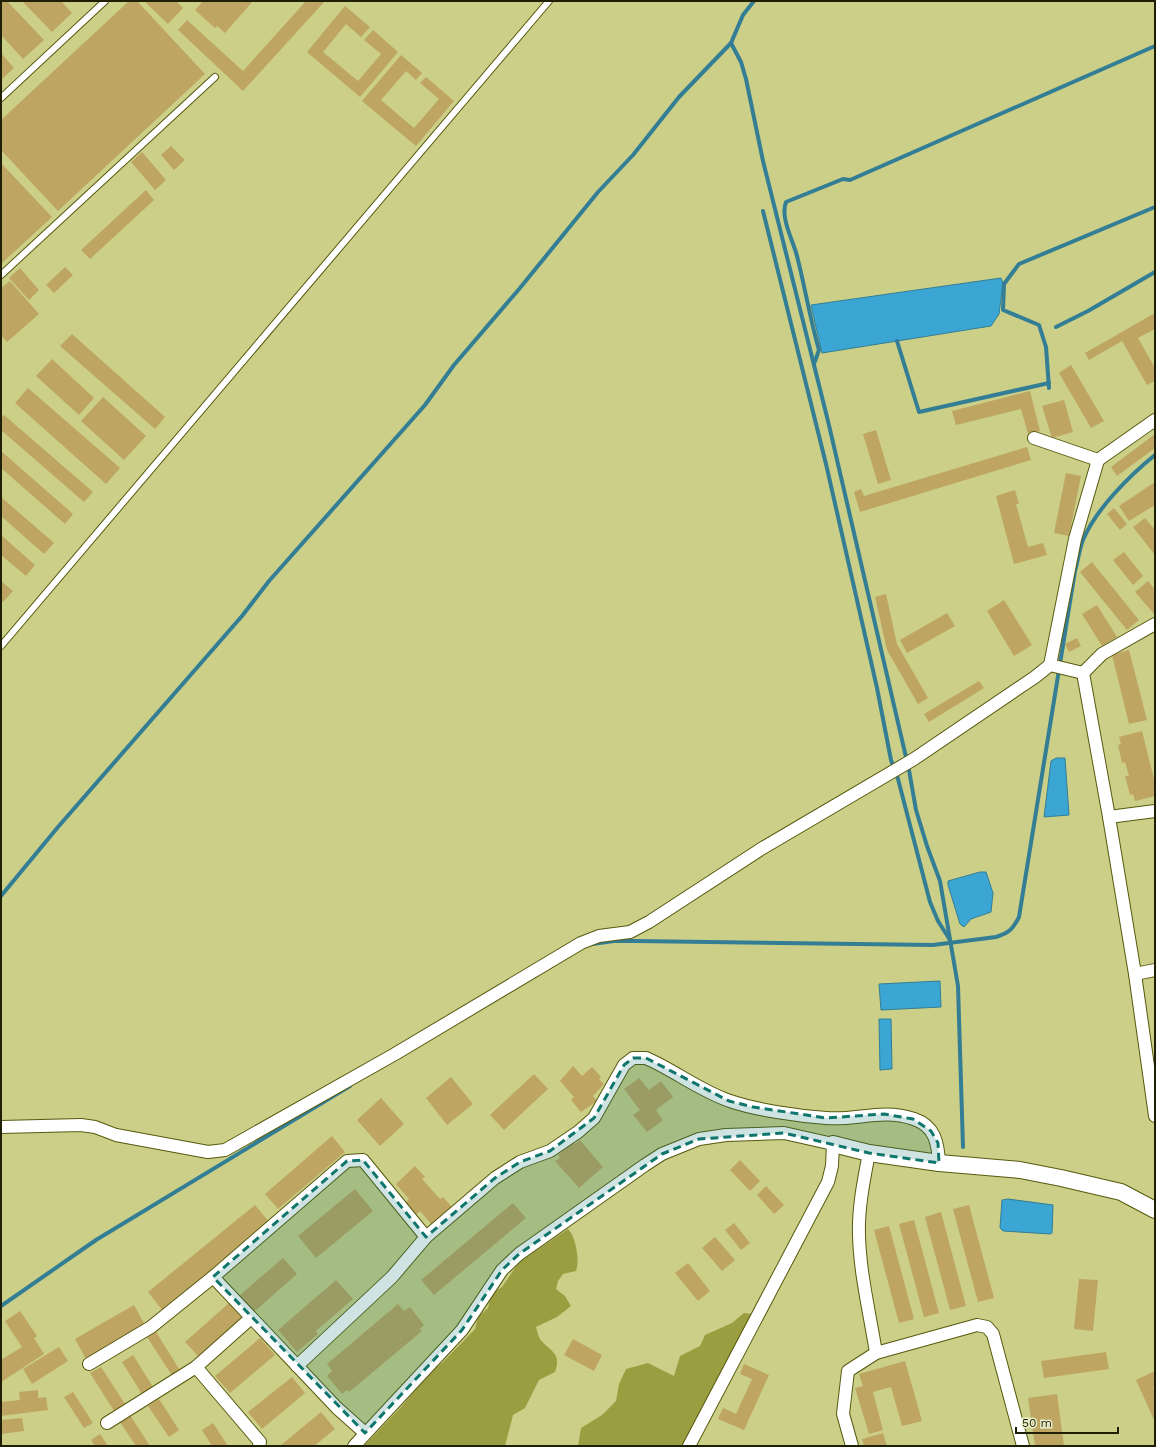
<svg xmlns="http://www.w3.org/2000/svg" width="1156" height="1447" viewBox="0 0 1156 1447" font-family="'Work Sans',sans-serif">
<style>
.forest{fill:#9b9e40}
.water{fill:#3ba6d4;stroke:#337e95}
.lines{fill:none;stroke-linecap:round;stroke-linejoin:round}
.stream{stroke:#337e95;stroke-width:4}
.building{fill:#bea662}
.service-casing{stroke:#57590e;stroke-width:8}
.minor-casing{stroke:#57590e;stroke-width:14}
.tertiary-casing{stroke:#57590e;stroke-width:18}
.service{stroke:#fff;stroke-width:6}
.minor{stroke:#fff;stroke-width:12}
.tertiary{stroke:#fff;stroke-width:16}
.marked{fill:#0f766e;fill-opacity:0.2;stroke:#0f766e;stroke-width:3;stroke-dasharray:8 5;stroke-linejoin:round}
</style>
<rect width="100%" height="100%" fill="#cbcf88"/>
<g class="forest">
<path d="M 568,1229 C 576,1237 580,1261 576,1271 L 563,1274 L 558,1281 L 556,1289 L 565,1296 L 571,1306 L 557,1317 L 536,1327 C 537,1330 538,1336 540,1339 C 550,1352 562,1352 555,1372 L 539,1380 L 525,1408 L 513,1415 L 505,1446 L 364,1446 L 402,1406 L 429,1373 L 442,1363 L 475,1329 L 478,1317 L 488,1308 L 491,1294 L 502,1287 L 519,1262 Z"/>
<path d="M 744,1313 L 752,1314 L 683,1446 L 578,1446 L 581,1428 L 602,1415 L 616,1401 L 619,1384 L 626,1369 L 648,1363 L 674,1376 L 680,1356 L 700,1346 L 705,1335 L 732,1323 Z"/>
</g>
<g class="water">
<path d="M 1001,278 L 1003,283 L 999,314 L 991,326 L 822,353 L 811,305 Z"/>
<path d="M 1056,758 L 1065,758 L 1069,815 L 1044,817 L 1051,761 Z"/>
<path d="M 980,872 L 986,872 L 993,893 L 991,912 L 971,919 L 964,927 L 960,924 L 948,885 L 948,881 Z"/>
<path d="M 940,981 L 941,1007 L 881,1010 L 879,984 Z"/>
<path d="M 879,1019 L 891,1019 L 892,1069 L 880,1070 Z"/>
<path d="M 1008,1199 L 1053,1205 L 1052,1233 L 1050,1234 L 1003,1231 L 1000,1228 L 1002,1200 Z"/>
</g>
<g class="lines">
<g class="stream">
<path d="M 731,43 L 741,62 L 746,79 L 763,161 L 828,421 L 909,770 L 916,810 L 927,846 L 940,881 L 958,986 L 963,1147"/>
<path d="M 763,211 L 826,464 L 877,688 L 891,760 L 898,779 L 930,902 L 938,921 L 950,940"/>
<path d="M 1056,327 L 1088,311 L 1155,272"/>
<path d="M 897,341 L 919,412 L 1049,383"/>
<path d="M 814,364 L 819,350 C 810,319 805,287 797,256 C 793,240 780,218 786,202 L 843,179 L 850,180 L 1155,46"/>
<path d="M 1049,388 L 1046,347 L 1039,325 L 1003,310 L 1004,284 L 1019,264 L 1155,207"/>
<path d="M 1,896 L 58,827 L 242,616 L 269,581 L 425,405 L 454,365 L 520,288 L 598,192 L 633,155 L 679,97 L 731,43 L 743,15 L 754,1"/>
<path d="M 592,944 L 614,941 L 635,941 L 933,945 L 996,937 C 1009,933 1013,929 1019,917 L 1075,571 C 1078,561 1079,550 1083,540 C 1096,509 1129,476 1155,455"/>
<path d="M 1,1306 L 96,1240 L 350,1086"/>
</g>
</g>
<g class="building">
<path d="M 1,1 L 7,1 L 44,40 L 23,59 L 1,35 Z"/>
<path d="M 22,1 L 61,1 L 72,13 L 52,32 Z"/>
<path d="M 129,1 L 137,1 L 205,74 L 58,211 L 1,150 L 1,120 Z"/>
<path d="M 144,1 L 176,1 L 183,8 L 168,24 Z"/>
<path d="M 203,1 L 253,1 L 225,33 L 217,26 L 215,28 L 195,10 Z"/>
<path d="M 306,1 L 325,1 L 243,91 L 178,30 L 187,20 L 243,71 Z"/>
<path d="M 345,6 L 370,27 L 361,37 L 346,24 L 323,52 L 358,81 L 381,54 L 364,40 L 373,30 L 398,52 L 360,97 L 307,52 Z"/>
<path d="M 1,53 L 14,68 L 1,80 Z"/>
<path d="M 401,55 L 422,73 L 416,80 L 406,71 L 381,100 L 414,128 L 439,99 L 420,83 L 426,77 L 454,101 L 416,146 L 362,101 Z"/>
<path d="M 171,146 L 185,160 L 174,170 L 161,155 Z"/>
<path d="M 142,152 L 166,180 L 155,190 L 131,162 Z"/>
<path d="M 1,163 L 52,217 L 1,264 Z"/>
<path d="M 146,190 L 154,200 L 90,259 L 81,250 Z"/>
<path d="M 65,267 L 73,275 L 54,293 L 46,285 Z"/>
<path d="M 20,268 L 39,290 L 29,300 L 9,278 Z"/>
<path d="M 10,281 L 39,314 L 7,342 L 1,335 L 1,288 Z"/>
<path d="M 1155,313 L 1155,329 L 1138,338 L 1155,368 L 1155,381 L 1147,385 L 1122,341 L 1089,360 L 1085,353 Z"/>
<path d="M 72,334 L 165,417 L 155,429 L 60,346 Z"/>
<path d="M 52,359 L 94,398 L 79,415 L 36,376 Z"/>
<path d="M 1071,365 L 1104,421 L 1091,428 L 1059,373 Z"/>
<path d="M 28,388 L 120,468 L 106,484 L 15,403 Z"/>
<path d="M 1030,391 L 1040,431 L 1028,434 L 1021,409 L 956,425 L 952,411 Z"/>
<path d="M 103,397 L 146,436 L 124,460 L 81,421 Z"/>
<path d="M 1064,400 L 1073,432 L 1052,438 L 1042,406 Z"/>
<path d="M 4,415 L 93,492 L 84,502 L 1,430 L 1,418 Z"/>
<path d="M 876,430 L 891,480 L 878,484 L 863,434 Z"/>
<path d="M 1155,434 L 1155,448 L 1117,476 L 1111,467 Z"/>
<path d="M 1027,447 L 1031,460 L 860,512 L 854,492 L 861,489 L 864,496 Z"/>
<path d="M 1,451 L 73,514 L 65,524 L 1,468 Z"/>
<path d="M 1066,473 L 1081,476 L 1069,536 L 1054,533 Z"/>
<path d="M 1155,482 L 1155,505 L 1129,521 L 1119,506 Z"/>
<path d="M 1015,490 L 1019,504 L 1016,504 L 1028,547 L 1043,543 L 1047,555 L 1014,564 L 996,496 Z"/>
<path d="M 1,497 L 54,543 L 44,554 L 1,516 Z"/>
<path d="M 1114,508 L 1127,524 L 1120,530 L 1107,514 Z"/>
<path d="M 1145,518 L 1155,530 L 1155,555 L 1133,527 Z"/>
<path d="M 1,535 L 35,565 L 26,576 L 1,555 Z"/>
<path d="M 1124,552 L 1143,576 L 1133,585 L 1113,560 Z"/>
<path d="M 1092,562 L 1139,620 L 1127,630 L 1080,572 Z"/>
<path d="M 1,581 L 13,591 L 3,602 L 1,601 Z"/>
<path d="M 1148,581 L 1155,590 L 1155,615 L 1135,592 Z"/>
<path d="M 886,594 L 897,644 L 928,698 L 918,704 L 887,650 L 875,597 Z"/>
<path d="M 1004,600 L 1032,645 L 1014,656 L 987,611 Z"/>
<path d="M 1097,605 L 1117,637 L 1102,646 L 1082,614 Z"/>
<path d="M 947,613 L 955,626 L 907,653 L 900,640 Z"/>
<path d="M 1077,638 L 1081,646 L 1069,652 L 1065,644 Z"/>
<path d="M 1129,650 L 1147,720 L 1129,724 L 1112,655 Z"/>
<path d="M 979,681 L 984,688 L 929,722 L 924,714 Z"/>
<path d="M 1142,731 L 1155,783 L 1155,796 L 1135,801 L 1133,794 L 1130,795 L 1125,776 L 1129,776 L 1125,762 L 1122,763 L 1118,745 L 1121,744 L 1119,737 Z"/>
<path d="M 573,1066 L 582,1076 L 592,1067 L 601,1077 L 599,1079 L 604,1084 L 593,1096 L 597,1101 L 581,1112 L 571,1100 L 574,1097 L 560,1081 Z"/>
<path d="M 534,1074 L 548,1089 L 504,1130 L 490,1115 Z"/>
<path d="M 451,1077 L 473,1104 L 447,1125 L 426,1098 Z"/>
<path d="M 639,1078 L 649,1090 L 661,1081 L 673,1097 L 656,1110 L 663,1120 L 647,1132 L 633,1115 L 640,1110 L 624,1089 Z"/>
<path d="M 381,1098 L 404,1124 L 380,1146 L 357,1120 Z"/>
<path d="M 332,1136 L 345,1152 L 278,1209 L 265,1194 Z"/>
<path d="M 580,1140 L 603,1167 L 579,1188 L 555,1161 L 560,1158 L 558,1155 L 573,1142 L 575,1144 Z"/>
<path d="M 740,1160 L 760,1181 L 750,1191 L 730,1170 Z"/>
<path d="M 415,1166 L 425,1177 L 422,1179 L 440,1199 L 443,1197 L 452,1207 L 432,1225 L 420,1211 L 416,1215 L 405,1203 L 409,1199 L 396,1184 Z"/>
<path d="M 766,1186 L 784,1205 L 774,1214 L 757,1195 Z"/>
<path d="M 355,1189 L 373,1211 L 316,1258 L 298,1236 Z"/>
<path d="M 513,1203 L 526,1218 L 434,1295 L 421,1280 Z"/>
<path d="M 255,1205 L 270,1223 L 163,1311 L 148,1292 Z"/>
<path d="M 969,1205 L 994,1298 L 978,1302 L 953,1209 Z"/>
<path d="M 941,1212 L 966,1306 L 950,1310 L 925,1217 Z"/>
<path d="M 914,1220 L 939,1313 L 924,1317 L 899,1224 Z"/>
<path d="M 734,1223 L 750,1243 L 741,1250 L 725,1230 Z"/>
<path d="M 889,1226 L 914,1319 L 899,1323 L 874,1230 Z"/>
<path d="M 715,1237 L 735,1260 L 722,1271 L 702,1248 Z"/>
<path d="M 283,1258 L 297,1274 L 254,1312 L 240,1295 Z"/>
<path d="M 688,1263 L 710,1291 L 698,1301 L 675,1273 Z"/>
<path d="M 1079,1279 L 1098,1280 L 1093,1331 L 1074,1329 Z"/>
<path d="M 336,1280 L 353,1299 L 316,1331 L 318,1334 L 297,1352 L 278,1330 Z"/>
<path d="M 229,1303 L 244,1319 L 200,1358 L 185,1342 Z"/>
<path d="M 398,1304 L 404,1311 L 410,1307 L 424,1325 L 420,1329 L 422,1331 L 349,1392 L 347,1390 L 342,1394 L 327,1376 L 332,1371 L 327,1364 Z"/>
<path d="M 134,1305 L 145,1325 L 86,1359 L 75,1339 Z"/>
<path d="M 20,1311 L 37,1336 L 34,1338 L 44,1354 L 1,1382 L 1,1360 L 22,1347 L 5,1321 Z"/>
<path d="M 156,1332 L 181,1372 L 173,1377 L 147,1337 Z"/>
<path d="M 260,1338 L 275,1355 L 230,1393 L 215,1376 Z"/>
<path d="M 573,1339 L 602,1355 L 594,1371 L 564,1355 Z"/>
<path d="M 59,1347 L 68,1361 L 32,1384 L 23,1369 Z"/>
<path d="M 1106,1352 L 1109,1369 L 1044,1378 L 1041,1361 Z"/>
<path d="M 133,1355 L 153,1387 L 142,1394 L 122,1362 Z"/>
<path d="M 905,1361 L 922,1421 L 902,1426 L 891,1387 L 873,1392 L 883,1430 L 869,1434 L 855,1388 L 863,1386 L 859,1374 Z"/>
<path d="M 744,1364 L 769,1375 L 744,1430 L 718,1419 L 723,1408 L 736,1414 L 752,1379 L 740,1374 Z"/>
<path d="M 101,1367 L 125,1404 L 114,1411 L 90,1373 Z"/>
<path d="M 1155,1371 L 1155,1387 L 1153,1388 L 1155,1393 L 1155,1422 L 1136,1380 Z"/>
<path d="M 292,1377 L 305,1393 L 262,1429 L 248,1412 Z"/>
<path d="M 38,1390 L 38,1398 L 46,1397 L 48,1410 L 1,1416 L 1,1402 L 20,1400 L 19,1392 Z"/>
<path d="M 73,1392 L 93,1423 L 84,1428 L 64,1397 Z"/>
<path d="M 1057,1394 L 1064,1446 L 1035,1446 L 1028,1398 Z"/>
<path d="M 159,1399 L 179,1430 L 169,1437 L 148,1406 Z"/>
<path d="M 321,1412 L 335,1429 L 314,1446 L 280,1446 Z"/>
<path d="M 130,1415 L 150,1446 L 136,1446 L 120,1422 Z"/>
<path d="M 22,1418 L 24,1431 L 1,1434 L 1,1420 Z"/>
<path d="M 213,1423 L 228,1446 L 212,1446 L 202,1430 Z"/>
<path d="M 883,1433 L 887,1446 L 864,1446 L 862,1439 Z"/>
<path d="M 100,1434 L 108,1446 L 95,1446 L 91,1440 Z"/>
</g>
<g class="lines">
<defs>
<g id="service">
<path d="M 1,98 L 105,1"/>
<path d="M 1,275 L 215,77"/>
<path d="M 1,646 L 549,1"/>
</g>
<g id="minor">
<path d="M 1034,438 L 1098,460 L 1075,539 L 1050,665 L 1083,673"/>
<path d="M 1098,460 L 1155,420"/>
<path d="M 1083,673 L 1109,817 L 1155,811"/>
<path d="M 1083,673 L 1102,654 L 1155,624"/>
<path d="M 1109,817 L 1135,974 L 1155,1116"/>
<path d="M 1135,974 L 1155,970"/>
<path d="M 1,1127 L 81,1125 L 95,1127 L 116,1135 L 208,1152 L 225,1150 L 395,1054 L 581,943 L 599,936 L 630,932 L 649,922 L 761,849 L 914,759 L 1035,677 L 1050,665"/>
<path d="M 213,1277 L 337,1408 L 365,1433"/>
<path d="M 876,1353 L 977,1325 L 987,1327 L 993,1334 L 1023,1446"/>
<path d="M 89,1364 L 151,1327 L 213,1277 L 347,1161 L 363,1160 L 426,1237"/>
<path d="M 297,1366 L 392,1277 L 426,1237 L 495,1178 L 520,1162 L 550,1151 L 578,1132 L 594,1118 L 624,1065 L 633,1058 L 646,1058 C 674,1070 700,1091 730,1101 C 756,1110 798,1116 826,1118 C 857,1121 881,1108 914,1119 C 935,1126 938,1143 939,1163"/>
<path d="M 196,1367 L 260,1442 L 259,1446"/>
<path d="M 107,1423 L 196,1367 L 251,1318"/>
<path d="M 354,1446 L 462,1330 L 502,1270 L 519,1254 L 645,1165 L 662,1154 L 699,1139 L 726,1135 L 784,1133 L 833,1144 L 832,1166 L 828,1182 L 689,1446"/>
<path d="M 852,1446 L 843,1414 L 848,1371 L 876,1353 C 870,1314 860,1275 859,1235 C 858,1208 864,1179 869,1153"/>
</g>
<path id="tertiary" d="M 833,1144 L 869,1153 L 939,1163 L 1020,1170 L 1061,1178 L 1121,1192 L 1155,1210"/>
</defs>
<use href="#service" class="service-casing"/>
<use href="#minor" class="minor-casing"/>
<use href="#tertiary" class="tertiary-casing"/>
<use href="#service" class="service"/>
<use href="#minor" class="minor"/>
<use href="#tertiary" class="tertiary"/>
</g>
<path class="marked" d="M 633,1058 L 646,1058 L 729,1101 L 753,1107 L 826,1118 L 884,1114 L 913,1119 L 931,1131 L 938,1143 L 939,1163 L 869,1153 L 784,1133 L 699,1139 L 662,1154 L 519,1254 L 502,1270 L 462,1330 L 365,1433 L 213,1277 L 347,1161 L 363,1160 L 426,1237 L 495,1178 L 520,1162 L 550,1151 L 594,1118 L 624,1065 Z"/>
<rect width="1156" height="1447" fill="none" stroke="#1f1f03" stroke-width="4"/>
<path d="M1016 1427v6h102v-6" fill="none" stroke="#1f1f03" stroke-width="2"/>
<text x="1022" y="1427" font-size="12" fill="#1f1f03" stroke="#eaedca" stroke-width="3" paint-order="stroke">50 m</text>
</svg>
